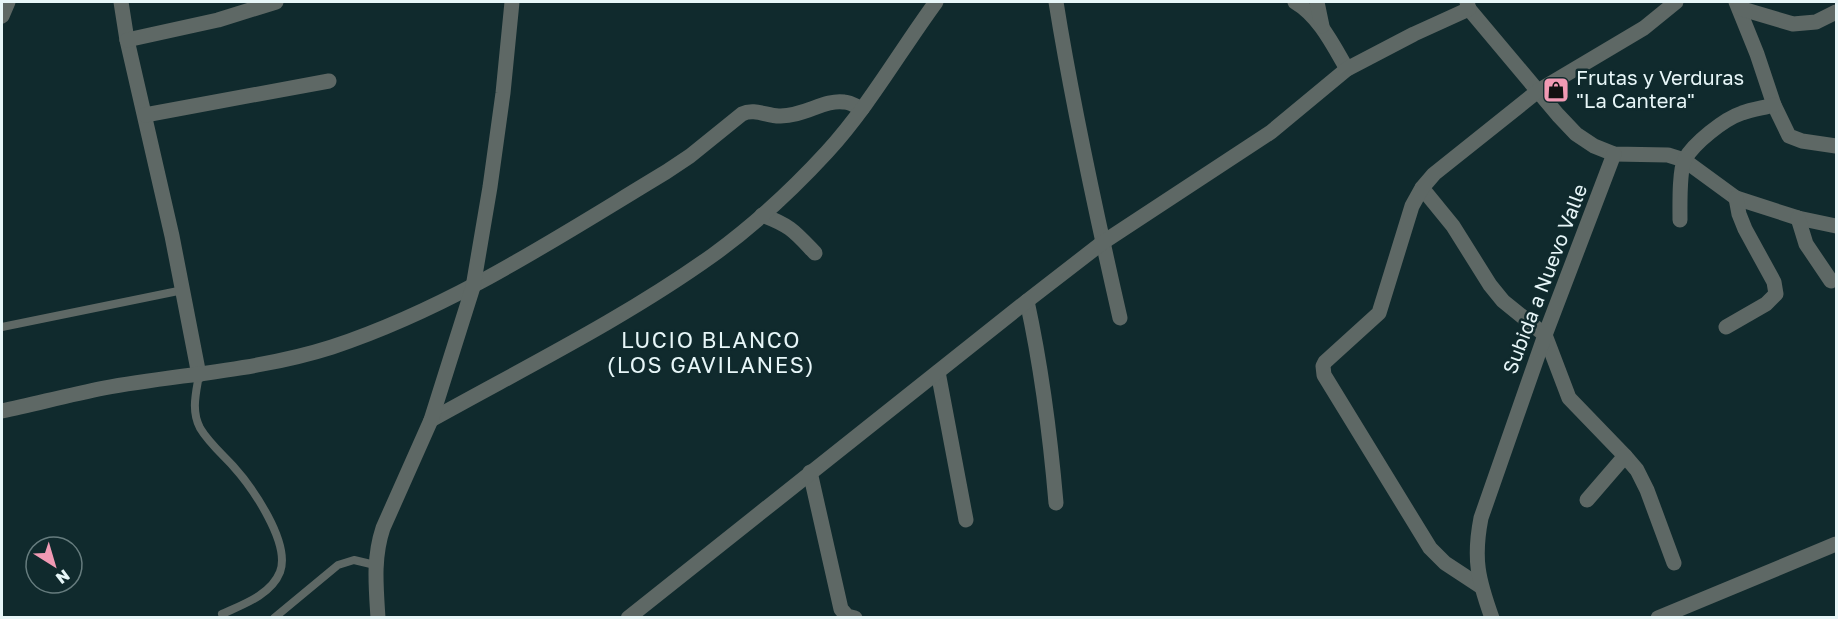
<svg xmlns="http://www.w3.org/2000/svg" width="1838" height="619" viewBox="0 0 1838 619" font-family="'Golos Text',sans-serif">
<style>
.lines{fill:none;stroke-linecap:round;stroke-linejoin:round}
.service{stroke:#5e6865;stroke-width:8}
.minor{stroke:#5e6865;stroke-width:15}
.tertiary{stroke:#5e6865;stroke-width:15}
.labels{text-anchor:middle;stroke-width:5;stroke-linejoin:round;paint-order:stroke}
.poi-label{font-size:20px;fill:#e7f6f8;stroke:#102a2d;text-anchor:start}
.street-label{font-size:20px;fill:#e7f6f8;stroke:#102a2d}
.quarter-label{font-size:22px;letter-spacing:1.5px;fill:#e7f6f8;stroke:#102a2d}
</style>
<rect width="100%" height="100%" fill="#102a2d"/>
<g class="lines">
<g class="service">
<path d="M 2,327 L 183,290"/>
<path d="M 199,375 C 196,393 191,411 200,428 C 209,443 222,454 233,466 C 252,487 291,543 280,572 C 271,595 242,605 222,614"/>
<path d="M 274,618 L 338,565 L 354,560 L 375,565"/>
</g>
<g class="minor">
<path d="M 121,2 L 127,40 L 172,236 L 199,375"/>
<path d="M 1056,2 C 1073,108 1096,213 1120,318"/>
<path d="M 1295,2 C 1319,16 1333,45 1347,69"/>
<path d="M 1317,2 L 1322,26"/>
<path d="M 1736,2 L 1757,54 L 1774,105 L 1789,136 L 1802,141 L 1836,146"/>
<path d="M 1739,8 L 1793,24 L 1816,22 L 1836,12"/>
<path d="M 1469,9 L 1558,115 L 1576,134 L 1594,146 L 1614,154 L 1668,155 L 1684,160 L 1736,198 L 1798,218 L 1836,226"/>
<path d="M 2,16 L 8,2"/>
<path d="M 127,40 L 218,20 L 276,2"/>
<path d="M 145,115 L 329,81"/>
<path d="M 1422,188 L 1453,226 L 1490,285 L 1503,301 L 1545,335 L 1569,398 L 1625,456 L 1637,470 L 1647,490 L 1674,563"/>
<path d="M 762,215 C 791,226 794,231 815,253"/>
<path d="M 1798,218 L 1806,244 L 1831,281"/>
<path d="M 1680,220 C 1680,206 1679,170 1685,159 C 1694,143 1724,119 1742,113 C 1752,109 1763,108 1774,105"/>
<path d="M 1027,301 C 1042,370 1050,433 1056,503"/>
<path d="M 1726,327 L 1766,304 L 1776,294 L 1774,282 L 1745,229 L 1739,214 L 1736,198"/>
<path d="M 938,372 L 966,520"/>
<path d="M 2,411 C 35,404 69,395 104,388 C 180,374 257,371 332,347 C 453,307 558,237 666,172 L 690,156 L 742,114 C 754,108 767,116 779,116 C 803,117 825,99 844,102 C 850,102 856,106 862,109"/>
<path d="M 431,420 C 526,367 625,318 713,255 C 754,225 793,189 827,152 C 869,106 900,51 936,2"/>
<path d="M 810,472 L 841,609 L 847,616 L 855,618"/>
<path d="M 1587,500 L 1625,456"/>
<path d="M 1480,586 L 1445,563 L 1430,548 L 1324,375 L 1323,366 L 1325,362 L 1379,313 L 1412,206 L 1422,188 L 1434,174 L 1538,91 L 1644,28 L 1676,2"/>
<path d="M 1492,618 C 1478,579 1473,559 1481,518 L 1545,335 L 1614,154"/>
<path d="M 1658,618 L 1836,544"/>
</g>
<g class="tertiary">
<path d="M 378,618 C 376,586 373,558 383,528 L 431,420 L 473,287 L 490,187 L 503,93 L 512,2"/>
<path d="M 628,618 L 1027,301 L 1102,243 L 1271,132 L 1347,69 L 1414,34 L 1469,9 L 1467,2"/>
</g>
</g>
<defs>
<symbol id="shop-square" viewBox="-11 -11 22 22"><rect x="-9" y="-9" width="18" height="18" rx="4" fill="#f19ab4" stroke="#102a2d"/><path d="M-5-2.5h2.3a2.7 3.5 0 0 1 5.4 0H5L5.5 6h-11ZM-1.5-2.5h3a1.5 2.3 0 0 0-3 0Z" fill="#111"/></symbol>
</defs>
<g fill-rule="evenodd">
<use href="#shop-square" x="1541" y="75" width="30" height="30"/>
</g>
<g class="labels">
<g class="poi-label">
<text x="1576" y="85">Frutas y Verduras<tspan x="1576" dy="23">"La Cantera"</tspan></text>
</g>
<g class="street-label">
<text transform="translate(1545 279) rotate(-69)" y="7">Subida a Nuevo Valle</text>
</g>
<g class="quarter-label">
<text x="711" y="348">LUCIO BLANCO<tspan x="711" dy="25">(LOS GAVILANES)</tspan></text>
</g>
</g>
<rect width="1838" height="619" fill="none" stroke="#e7f6f8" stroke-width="6"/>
<g transform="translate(54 565) rotate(143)"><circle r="28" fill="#102a2d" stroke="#667c7e" stroke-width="1.5"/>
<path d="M0-4.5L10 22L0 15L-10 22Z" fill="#f19ab4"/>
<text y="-9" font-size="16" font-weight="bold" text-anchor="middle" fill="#e7f6f8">N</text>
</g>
</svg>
